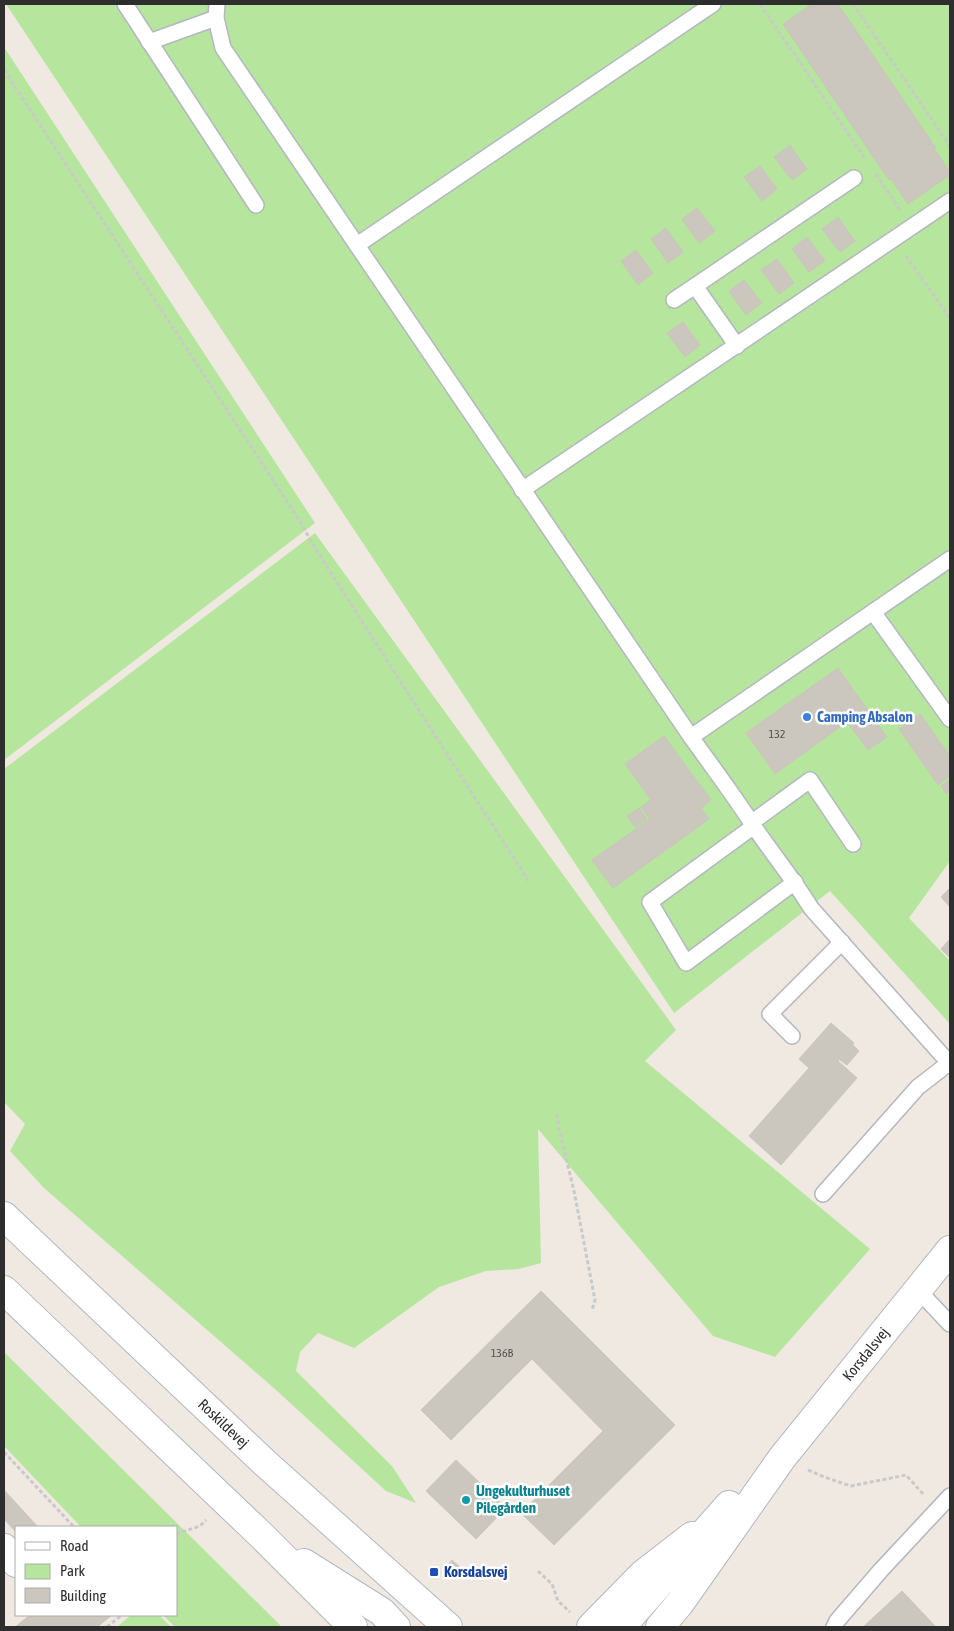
<svg xmlns="http://www.w3.org/2000/svg" width="954" height="1631" viewBox="0 0 954 1631" font-family="'Asap Condensed',sans-serif">
<style>
.green{fill:#b6e59e}
.building{fill:#cbc7bf;stroke:#cbc5ba}
.lines{fill:none;stroke-linecap:round;stroke-linejoin:round}
.service-casing{stroke:#b4b7c1;stroke-width:18}
.minor-casing{stroke:#b4b7c1;stroke-width:30}
.tertiary-casing{stroke:#b4b7c1;stroke-width:30}
.secondary-casing{stroke:#b4b7c1;stroke-width:30}
.path{stroke:#c9c9c9;stroke-width:3;stroke-dasharray:4 2.5;stroke-linecap:butt}
.service{stroke:#fff;stroke-width:15}
.minor{stroke:#fff;stroke-width:28}
.tertiary{stroke:#fff;stroke-width:28}
.secondary{stroke:#fff;stroke-width:28}
.shop-dot{fill:#3f7fe0;stroke:#fff;stroke-width:2}
.culture-dot{fill:#0f9aa8;stroke:#fff;stroke-width:2}
.transit-dot{fill:#1a4fb4;stroke:#fff;stroke-width:2}
.labels{text-anchor:middle;stroke-width:5;stroke-linejoin:round;paint-order:stroke}
.number-label{font-size:12px;fill:#555452}
.shop-label{font-size:15px;font-weight:bold;fill:#366cbe;stroke:#fff;text-anchor:start}
.street-label{font-size:15px;fill:#2e2e2e;stroke:#fff}
.culture-label{font-size:15px;font-weight:bold;fill:#0d838f;stroke:#fff;text-anchor:start}
.transit-label{font-size:15px;font-weight:bold;fill:#164399;stroke:#fff;text-anchor:start}
</style>
<rect width="100%" height="100%" fill="#efe9e1"/>
<g class="green">
<path d="M 6,4 L 950,4 L 950,861 L 909,918 L 950,961 L 950,1024 L 830,891 L 674,1013 Z"/>
<path d="M 4,47 L 315,523 L 4,760 Z"/>
<path d="M 315,533 L 676,1030 L 645,1061 L 870,1249 L 775,1357 L 713,1336 L 538,1129 L 541,1263 L 519,1269 L 486,1271 L 439,1287 L 354,1348 L 318,1333 L 300,1352 L 296,1371 L 392,1466 L 416,1503 L 386,1491 L 275,1389 L 44,1188 L 10,1151 L 25,1124 L 4,1102 L 4,769 Z"/>
<path d="M 4,1352 L 282,1627 L 175,1627 L 163,1615 L 176,1615 L 176,1527 L 81,1527 L 4,1446 Z"/>
<path d="M 131,1615 L 159,1615 L 171,1627 L 117,1627 Z"/>
</g>
<g class="building">
<path d="M 812,4 L 838,4 L 936,148 L 934,149 L 950,172 L 950,175 L 908,204 L 891,179 L 889,180 L 783,24 Z"/>
<path d="M 790,145 L 807,169 L 792,180 L 774,157 Z"/>
<path d="M 760,166 L 777,189 L 762,201 L 744,177 Z"/>
<path d="M 697,208 L 715,231 L 699,243 L 682,219 Z"/>
<path d="M 838,217 L 855,241 L 840,252 L 822,229 Z"/>
<path d="M 666,228 L 683,252 L 668,263 L 651,239 Z"/>
<path d="M 807,237 L 825,261 L 809,272 L 792,249 Z"/>
<path d="M 636,250 L 653,273 L 638,285 L 621,261 Z"/>
<path d="M 777,259 L 794,283 L 779,294 L 761,270 Z"/>
<path d="M 744,280 L 762,303 L 746,315 L 729,291 Z"/>
<path d="M 683,322 L 700,345 L 685,357 L 667,333 Z"/>
<path d="M 838,668 L 887,737 L 868,750 L 847,722 L 775,774 L 746,733 Z"/>
<path d="M 920,714 L 950,756 L 950,776 L 938,785 L 899,729 Z"/>
<path d="M 664,736 L 711,800 L 701,808 L 709,819 L 613,888 L 592,860 L 650,819 L 641,807 L 651,800 L 625,764 Z"/>
<path d="M 950,780 L 950,790 L 946,794 L 941,786 Z"/>
<path d="M 639,808 L 647,819 L 635,827 L 627,816 Z"/>
<path d="M 950,888 L 950,905 L 949,906 L 941,897 Z"/>
<path d="M 950,939 L 950,958 L 941,949 Z"/>
<path d="M 831,1023 L 854,1043 L 838,1061 L 857,1078 L 781,1165 L 749,1136 L 809,1068 L 799,1059 Z"/>
<path d="M 853,1045 L 859,1051 L 847,1065 L 840,1060 Z"/>
<path d="M 541,1291 L 675,1425 L 554,1545 L 521,1513 L 603,1431 L 532,1359 L 451,1440 L 421,1410 Z"/>
<path d="M 456,1460 L 506,1508 L 476,1539 L 426,1491 Z"/>
<path d="M 4,1490 L 38,1527 L 16,1527 L 16,1532 L 4,1519 Z"/>
<path d="M 452,1560 L 463,1570 L 458,1575 L 448,1565 Z"/>
<path d="M 902,1591 L 936,1627 L 863,1627 Z"/>
<path d="M 30,1615 L 112,1615 L 97,1627 L 15,1627 Z"/>
</g>
<g class="lines">
<defs>
<g id="service">
<path d="M 125,4 L 256,205"/>
<path d="M 217,4 L 216,18 L 223,48 L 691,737 C 711,765 732,793 751,822 C 770,851 793,878 811,908 L 950,1064"/>
<path d="M 149,42 L 216,18"/>
<path d="M 357,245 L 713,4"/>
<path d="M 674,300 L 695,286"/>
<path d="M 737,346 L 695,286 L 854,178"/>
<path d="M 522,490 L 950,201"/>
<path d="M 873,612 L 950,719"/>
<path d="M 691,737 L 950,559"/>
<path d="M 751,823 L 810,780 L 853,844"/>
<path d="M 754,826 L 650,902 L 686,963 L 795,882"/>
<path d="M 792,1036 L 770,1014 L 842,942"/>
<path d="M 823,1194 L 918,1087 L 949,1063"/>
<path d="M 917,1289 L 950,1324"/>
<path d="M 834,1627 L 837,1621 L 881,1570 L 950,1496"/>
</g>
<path id="minor" d="M 4,1548 L 16,1563"/>
<g id="tertiary">
<path d="M 591,1627 L 643,1574 L 692,1536"/>
<path id="s1" d="M 660,1627 L 680,1603 L 782,1458 L 950,1250"/>
</g>
<g id="secondary">
<path id="s2" d="M 4,1216 L 265,1463 L 448,1627"/>
<path d="M 4,1290 L 261,1535 L 353,1627"/>
<path d="M 304,1563 L 382,1612 L 396,1627"/>
<path d="M 621,1627 L 729,1505"/>
</g>
</defs>
<use href="#service" class="service-casing"/>
<use href="#minor" class="minor-casing"/>
<use href="#tertiary" class="tertiary-casing"/>
<use href="#secondary" class="secondary-casing"/>
<g class="path">
<path d="M 760,4 L 866,160"/>
<path d="M 853,4 L 950,146"/>
<path d="M 4,70 L 301,523 L 313,545 L 529,882"/>
<path d="M 876,174 L 900,210"/>
<path d="M 906,256 L 950,318"/>
<path d="M 557,1114 L 559,1129 L 574,1191 L 595,1300 L 592,1310"/>
<path d="M 4,1452 L 74,1527"/>
<path d="M 808,1470 L 824,1477 L 851,1486 L 906,1475 L 924,1495"/>
<path d="M 176,1534 L 200,1526 L 206,1520"/>
<path d="M 538,1571 L 552,1584 L 558,1601 L 570,1612"/>
<path d="M 107,1627 L 122,1615"/>
</g>
<use href="#service" class="service"/>
<use href="#minor" class="minor"/>
<use href="#tertiary" class="tertiary"/>
<use href="#secondary" class="secondary"/>
</g>
<circle class="shop-dot" cx="807" cy="717" r="5"/>
<circle class="culture-dot" cx="466" cy="1500" r="5"/>
<rect class="transit-dot" x="429" y="1567" width="10" height="10" rx="2.5"/>
<g class="labels">
<g class="number-label">
<text x="777" y="738">132</text>
<text x="502" y="1357">136B</text>
</g>
<g class="shop-label">
<text x="817" y="722">Camping Absalon</text>
</g>
<g class="street-label">
<text dy="5" stroke="none"><textPath href="#s1" startOffset="342">Korsdalsvej</textPath></text>
<text dy="5" stroke="none"><textPath href="#s2" startOffset="302">Roskildevej</textPath></text>
</g>
<g class="culture-label">
<text x="476" y="1496">Ungekulturhuset<tspan x="476" dy="17">Pilegården</tspan></text>
</g>
<g class="transit-label">
<text x="444" y="1577">Korsdalsvej</text>
</g>
</g>
<rect width="954" height="1631" fill="none" stroke="#2e2e2e" stroke-width="10"/>
<rect x="15" y="1526" width="162" height="90" fill="#ffffff" stroke="#ababab"/>
<rect x="25" y="1542" width="25" height="8" fill="#ffffff" stroke="#ababab"/>
<text x="60" y="1551" font-size="15" fill="#2e2e2e">Road</text>
<rect x="25" y="1564" width="25" height="15" fill="#b6e59e" stroke="#ababab"/>
<text x="60" y="1576" font-size="15" fill="#2e2e2e">Park</text>
<rect x="25" y="1588" width="25" height="15" fill="#cbc7bf" stroke="#ababab"/>
<text x="60" y="1601" font-size="15" fill="#2e2e2e">Building</text>
</svg>
